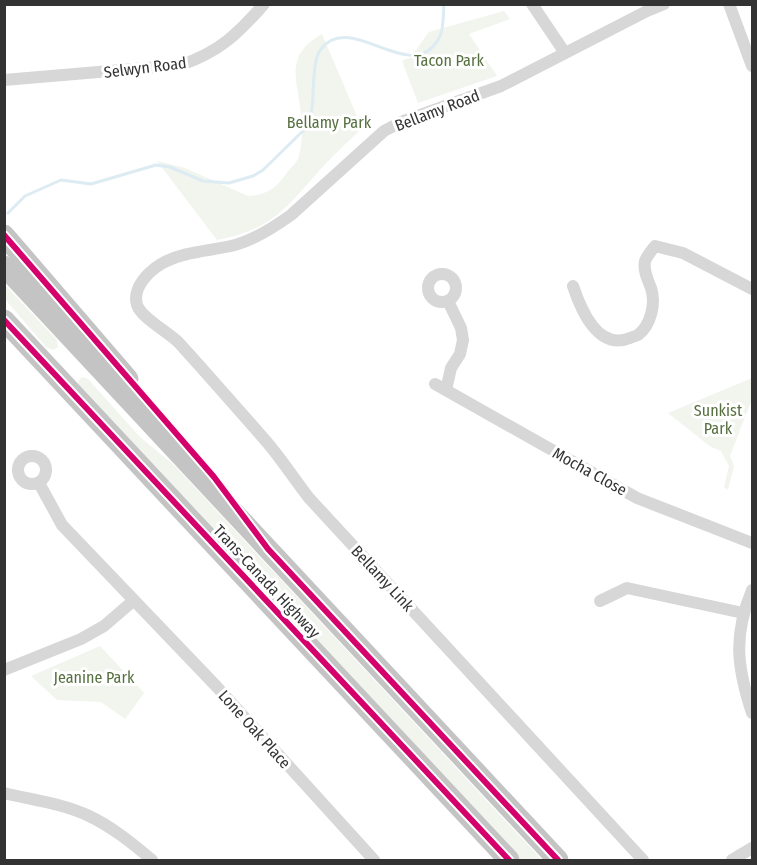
<svg xmlns="http://www.w3.org/2000/svg" width="757" height="865" viewBox="0 0 757 865" font-family="'Fira Sans Condensed',sans-serif">
<style>
.green{fill:#f1f5ed}
.lines{fill:none;stroke-linecap:round;stroke-linejoin:round}
.stream{stroke:#ddebf3;stroke-width:3}
.street{stroke:#d7d7d7;stroke-width:12}
.highway{stroke:#c4c4c4;stroke-width:21}
.cycleway-casing{stroke:#fff;stroke-width:10}
.cycleway{stroke:#d6006c;stroke-width:6}
.labels{text-anchor:middle;stroke-width:6;stroke-linejoin:round;paint-order:stroke}
.park-label{font-size:16px;fill:#56703f;stroke:#fff}
.street-label{font-size:16px;fill:#333;stroke:#fff}
</style>
<rect width="100%" height="100%" fill="#fff"/>
<g class="green">
<path d="M 504,11 L 510,19 L 469,34 L 497,76 L 418,103 L 402,61 L 411,57 L 429,32 Z"/>
<path d="M 322,34 L 362,128 C 348,142 332,156 319,171 C 285,209 271,230 217,240 L 157,161 L 185,168 L 248,196 C 264,196 277,188 286,174 C 290,168 297,163 299,156 C 302,142 303,129 301,115 C 298,80 283,56 322,34 Z"/>
<path d="M 4,284 L 57,340 L 58,347 L 53,350 L 46,347 L 5,299 Z"/>
<path d="M 82,377 L 88,379 L 139,436 L 175,466 L 542,860 L 520,860 L 518,859 L 78,384 L 79,380 Z"/>
<path d="M 752,378 L 752,399 L 730,456 L 734,466 L 728,490 L 724,487 L 729,466 L 721,451 L 711,447 L 668,413 Z"/>
<path d="M 100,646 L 144,693 L 125,719 L 101,702 L 57,700 L 31,676 Z"/>
</g>
<g class="lines">
<path class="stream" d="M 8,213 L 25,196 L 61,180 L 91,184 L 156,165 L 170,167 L 203,181 L 229,183 L 253,176 L 263,170 L 309,125 C 316,105 310,62 321,49 C 351,9 414,90 440,36 C 444,28 443,14 444,4"/>
<g class="street">
<path d="M 532,4 L 565,53"/>
<path d="M 729,4 L 752,66"/>
<path d="M 4,80 L 181,65 C 219,52 238,34 264,4"/>
<circle cx="442" cy="288" r="14"/>
<path d="M 573,286 C 581,310 598,351 630,338 C 630,338 638,335 638,335 C 651,325 656,303 651,288 C 648,280 643,271 645,261 C 647,256 652,250 655,246 L 683,253 L 752,289"/>
<path d="M 435,384 L 637,498 L 752,543"/>
<path d="M 446,390 L 451,368 L 460,354 L 463,340 L 461,328 L 448,301"/>
<circle cx="32" cy="470" r="14"/>
<path d="M 39,483 L 62,525 L 217,687 L 374,860"/>
<path d="M 752,590 C 733,636 737,667 752,713"/>
<path d="M 600,601 L 627,588 L 743,613"/>
<path d="M 4,670 L 81,639 L 104,626 L 133,601"/>
<path d="M 4,793 C 32,800 61,803 87,815 C 111,826 132,843 152,860"/>
<path d="M 643,860 L 309,498 C 294,479 281,458 265,440 C 237,408 209,376 180,344 C 169,332 142,319 137,305 C 132,288 148,272 161,264 C 181,252 208,251 231,246 C 253,241 273,228 291,215 L 384,131 L 401,122 L 501,86 L 647,11 L 664,4"/>
<path d="M 732,860 L 752,848"/>
</g>
<g class="highway">
<path d="M 4,235 L 128,379"/>
<path d="M 4,266 L 558,860"/>
<path d="M 4,320 L 509,860"/>
</g>
<defs>
<g id="cycleway">
<path d="M 4,235 L 214,477 L 268,549 L 558,860"/>
<path d="M 4,320 L 509,860"/>
</g>
</defs>
<use href="#cycleway" class="cycleway-casing"/>
<use href="#cycleway" class="cycleway"/>
</g>
<g class="labels">
<g class="park-label">
<text x="449" y="66">Tacon Park</text>
<text x="329" y="128">Bellamy Park</text>
<text x="718" y="416">Sunkist<tspan x="718" dy="18">Park</tspan></text>
<text x="94" y="683">Jeanine Park</text>
</g>
<g class="street-label">
<text transform="translate(145 67) rotate(-7)" y="6">Selwyn Road</text>
<text transform="translate(437 110) rotate(-21)" y="6">Bellamy Road</text>
<text transform="translate(590 471) rotate(29)" y="6">Mocha Close</text>
<text transform="translate(383 578) rotate(47)" y="6">Bellamy Link</text>
<text transform="translate(267 581) rotate(47)" y="6">Trans-Canada Highway</text>
<text transform="translate(255 729) rotate(48)" y="6">Lone Oak Place</text>
</g>
</g>
<rect width="757" height="865" fill="none" stroke="#333333" stroke-width="12"/>
</svg>
